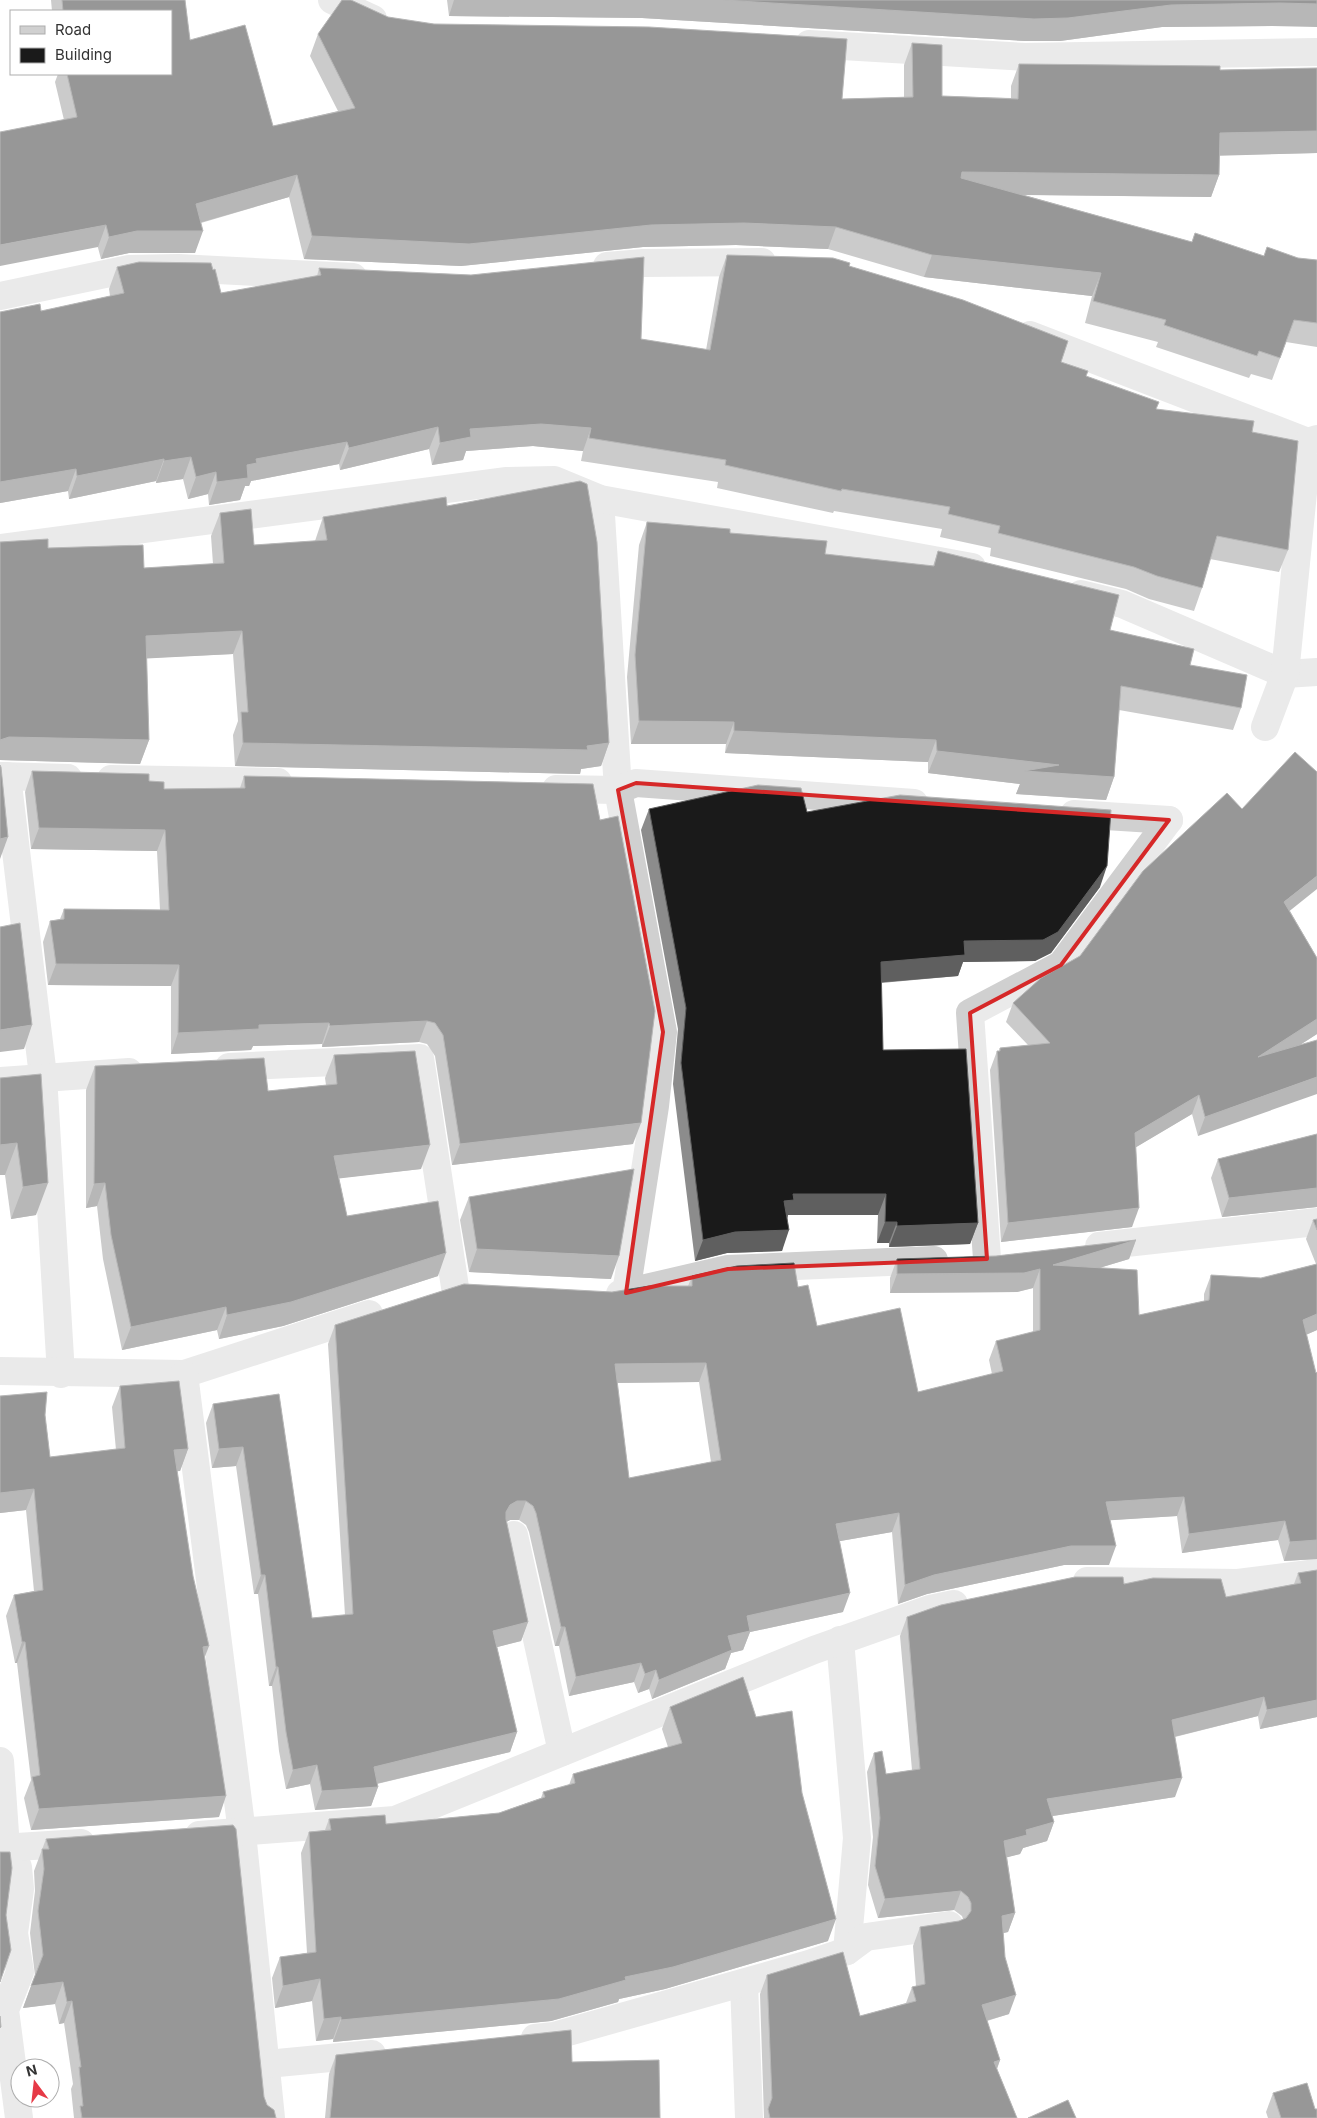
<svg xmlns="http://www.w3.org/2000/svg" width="1317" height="2118" viewBox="0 0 1317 2118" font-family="Inter,sans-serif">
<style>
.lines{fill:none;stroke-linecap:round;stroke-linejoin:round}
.minor{stroke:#d0d0d0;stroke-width:28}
.wall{fill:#8c8c8c;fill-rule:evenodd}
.shaded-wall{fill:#5f5f5f}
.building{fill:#1a1a1a;stroke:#5f5f5f;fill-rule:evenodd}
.marked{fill:none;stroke:#d62828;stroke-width:4;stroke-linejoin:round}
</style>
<rect width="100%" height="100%" fill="#fff"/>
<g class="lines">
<g class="minor">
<path d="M 332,0 L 373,19"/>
<path d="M 809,44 L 1025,57 L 1317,52"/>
<path d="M 607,266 L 643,263 L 762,262"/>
<path d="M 0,296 L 129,269 L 178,268 L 353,277"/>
<path d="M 1030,335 L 1308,442"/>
<path d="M 600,499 L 618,790 L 663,1032 L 655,1106 L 626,1293"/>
<path d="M 0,548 L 507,481 L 554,480 L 600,499 L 972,567"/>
<path d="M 1081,594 L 1122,604 L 1285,674 L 1317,672"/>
<path d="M 1265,727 L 1285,674 L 1308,442 L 1317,439"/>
<path d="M 0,776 L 68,778"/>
<path d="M 7,776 L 43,1076 L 61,1374"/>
<path d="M 111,779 L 278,782"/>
<path d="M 556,789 L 618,790 L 636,783 L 914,803"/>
<path d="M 1074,814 L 1169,820"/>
<path d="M 229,1067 L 420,1058 L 455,1287"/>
<path d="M 0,1081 L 129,1072"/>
<path d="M 1099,1246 L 1317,1222"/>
<path d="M 987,1259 L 970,1013 L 1061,965 L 1169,820"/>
<path d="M 620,1294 L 728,1269 L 934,1260"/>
<path d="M 0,1371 L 184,1374 L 369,1314"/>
<path d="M 184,1374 L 242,1833 L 271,2118"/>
<path d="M 514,1535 L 562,1752"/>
<path d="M 1087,1581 L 1238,1583 L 1317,1573"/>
<path d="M 840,1640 L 857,1838 L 847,1951"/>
<path d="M 0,1761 L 6,1848 L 18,1867 L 20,1889 L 14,1933 L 20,1972 L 5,2010 L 19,2118"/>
<path d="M 199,1835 L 395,1820 L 814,1650 L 930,1609 L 954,1604"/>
<path d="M 0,1848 L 81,1843"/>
<path d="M 744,1983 L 749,2118"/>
<path d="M 535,2038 L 554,2036 L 809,1964 L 847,1951 L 866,1937 L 949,1925"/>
<path d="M 267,2064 L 372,2054"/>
</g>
</g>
<g class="wall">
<path d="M 51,0 L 185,0 L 190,40 L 273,126 L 338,111 L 310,56 L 318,34 L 388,17 L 842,99 L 904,97 L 904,65 L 912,43 L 942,96 L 1011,98 L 1011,86 L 1019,64 L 1220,70 L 1317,68 L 1317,153 L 1219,155 L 1219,175 L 1211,197 L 1024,195 L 1192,242 L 1263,256 L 1298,258 L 1317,260 L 1317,347 L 1286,342 L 1272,380 L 1251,374 L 1249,378 L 1156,347 L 1158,342 L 1085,323 L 1092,296 L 924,277 L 828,249 L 736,245 L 643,247 L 461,266 L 304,259 L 289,197 L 201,223 L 195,253 L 129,253 L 101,259 L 64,120 L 55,82 L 58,74 L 171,74 L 171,11 L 52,11 Z"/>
<path d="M 447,0 L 1317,0 L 1272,26 L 1162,27 L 1060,41 L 1025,41 L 642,18 L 449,16 Z"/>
<path d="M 727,255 L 849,266 L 1061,362 L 1086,376 L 1156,409 L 1252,432 L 1288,550 L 1279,572 L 1210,559 L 1202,588 L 1194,611 L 1149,599 L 1126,589 L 990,556 L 991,548 L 940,537 L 942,529 L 834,511 L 833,513 L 717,488 L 718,482 L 581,461 L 583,451 L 533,446 L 466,451 L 463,460 L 432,465 L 429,449 L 340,470 L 339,464 L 251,481 L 249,486 L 245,486 L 240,500 L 209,505 L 208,494 L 188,499 L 183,479 L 156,483 L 156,481 L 69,499 L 68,491 L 0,503 L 0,312 L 41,311 L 110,296 L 109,289 L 117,267 L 221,293 L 317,276 L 319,268 L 641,339 L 706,350 L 719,277 Z"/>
<path d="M 447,506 L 609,743 L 601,766 L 581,769 L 580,774 L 235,766 L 233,735 L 238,721 L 233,654 L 146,658 L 149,740 L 140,764 L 0,760 L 0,542 L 48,548 L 144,568 L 213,564 L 211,536 L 220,513 L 254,545 L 315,541 L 323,517 Z"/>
<path d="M 647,522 L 730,533 L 825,554 L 933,566 L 938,551 L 1110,630 L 1190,665 L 1241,708 L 1233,730 L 1119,710 L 1114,777 L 1106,800 L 1016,794 L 1020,784 L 928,773 L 928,762 L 725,753 L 726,744 L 631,744 L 627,677 L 639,545 Z"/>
<path d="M 32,771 L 149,781 L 164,789 L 240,788 L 244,776 L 633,1144 L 452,1165 L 435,1056 L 427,1044 L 419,1042 L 322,1047 L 322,1044 L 253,1046 L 251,1050 L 171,1054 L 171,986 L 48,985 L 43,942 L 50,921 L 60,919 L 64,909 L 160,910 L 157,851 L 31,849 L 25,792 Z"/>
<path d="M 649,809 L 807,812 L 1100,887 L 1051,953 L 1035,961 L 963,962 L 958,976 L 881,983 L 883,1050 L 978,1223 L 970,1244 L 889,1247 L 889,1243 L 877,1243 L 878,1215 L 788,1215 L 782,1251 L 727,1253 L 695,1261 L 673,1084 L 678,1029 L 641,830 Z"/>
<path d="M 1242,809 L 1290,911 L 1317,958 L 1317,1034 L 1300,1045 L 1198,1136 L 1192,1114 L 1136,1147 L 1132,1227 L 1001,1242 L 990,1070 L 997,1051 L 999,1051 L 1000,1048 L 1028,1045 L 1006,1022 L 1013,1003 L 1080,956 Z"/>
<path d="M 334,1055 L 421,1169 L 339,1178 L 347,1216 L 438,1276 L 283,1326 L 219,1339 L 217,1330 L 122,1350 L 103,1259 L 97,1206 L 86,1208 L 86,1090 L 95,1066 L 268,1091 L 326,1085 L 325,1078 Z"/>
<path d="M 0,1078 L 36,1215 L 11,1219 L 5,1175 Z"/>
<path d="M 1317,1134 L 1317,1207 L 1222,1217 L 1211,1178 L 1218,1159 Z"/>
<path d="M 469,1197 L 611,1279 L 469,1272 L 460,1220 Z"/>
<path d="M 1317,1219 L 1317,1330 L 1306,1335 L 1317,1559 L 1284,1561 L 1278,1540 L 1182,1553 L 1177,1516 L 1110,1520 L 1109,1565 L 1064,1565 L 927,1594 L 898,1604 L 892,1532 L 840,1541 L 843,1612 L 750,1632 L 743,1650 L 731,1653 L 725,1669 L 652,1699 L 649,1689 L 638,1693 L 634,1682 L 569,1696 L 559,1646 L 555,1646 L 529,1532 L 526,1525 L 519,1520 L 510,1520 L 506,1522 L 528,1622 L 521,1641 L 497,1647 L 517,1732 L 510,1752 L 377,1784 L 378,1787 L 371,1806 L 315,1810 L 310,1784 L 286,1789 L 279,1751 L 272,1686 L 269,1686 L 258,1594 L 254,1594 L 236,1466 L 212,1468 L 206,1423 L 213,1404 L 279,1394 L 312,1618 L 345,1615 L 328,1344 L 335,1325 L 612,1292 L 688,1286 L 692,1276 L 798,1287 L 817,1326 L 918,1392 L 992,1374 L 989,1360 L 996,1341 L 1033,1332 L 1033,1288 L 1017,1292 L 890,1293 L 890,1278 L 897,1259 L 996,1256 L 1136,1240 L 1129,1259 L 1099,1268 L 1139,1315 L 1204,1301 L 1204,1294 L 1211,1275 L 1261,1278 L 1316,1264 L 1306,1239 L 1313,1220 ZM 699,1382 L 711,1462 L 629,1478 L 617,1383 Z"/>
<path d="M 120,1386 L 188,1449 L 180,1471 L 177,1471 L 205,1658 L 219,1817 L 31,1830 L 24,1798 L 31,1780 L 17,1663 L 15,1663 L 6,1616 L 14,1595 L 34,1591 L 26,1510 L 0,1513 L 0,1396 L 45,1415 L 50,1457 L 116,1450 L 112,1407 Z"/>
<path d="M 1317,1570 L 1317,1717 L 1260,1729 L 1258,1716 L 1175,1737 L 1175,1797 L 1052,1816 L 1054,1822 L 1047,1841 L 1023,1848 L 1020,1854 L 1007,1857 L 1015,1913 L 1008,1932 L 1003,1933 L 1009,2014 L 987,2021 L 1000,2060 L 997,2069 L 1017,2118 L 764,2118 L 760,1994 L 767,1975 L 860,2016 L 906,2003 L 912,1987 L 916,1986 L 913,1946 L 920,1927 L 959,1921 L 963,1919 L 962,1916 L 954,1910 L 878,1918 L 868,1885 L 873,1837 L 867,1772 L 874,1753 L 886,1774 L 912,1770 L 900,1636 L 907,1617 L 1124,1584 L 1226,1597 L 1294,1584 L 1298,1573 Z"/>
<path d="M 670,1707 L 756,1717 L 802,1793 L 828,1941 L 665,1989 L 619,1999 L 618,2002 L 551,2021 L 333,2042 L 333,2039 L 316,2041 L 312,2001 L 275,2008 L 272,1978 L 280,1957 L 307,1953 L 301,1853 L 309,1832 L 325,1830 L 329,1819 L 386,1824 L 499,1813 L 541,1798 L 543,1792 L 569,1785 L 573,1774 L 668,1747 L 662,1729 Z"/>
<path d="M 46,1839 L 264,2097 L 267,2105 L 276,2118 L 74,2118 L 71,2089 L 73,2084 L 64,2023 L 59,2024 L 55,2004 L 23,2008 L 35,1976 L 30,1933 L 35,1891 L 34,1871 Z"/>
<path d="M 336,2055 L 572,2062 L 660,2118 L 325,2118 L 329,2074 Z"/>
<path d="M 1273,2093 L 1317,2118 L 1268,2118 L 1266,2112 Z"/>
</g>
<g class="shaded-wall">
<path d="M 454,0 L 723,0 L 1171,5 L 1280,3 L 1317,4 L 1317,27 L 1272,26 L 1162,27 L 1060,41 L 1025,41 L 642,18 L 449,16 Z"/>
<path d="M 1317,131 L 1317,153 L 1211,156 L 1220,133 Z"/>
<path d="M 962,172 L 1219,175 L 1211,197 L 954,194 Z"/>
<path d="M 297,175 L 289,197 L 188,226 L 196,204 Z"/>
<path d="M 744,223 L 836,227 L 828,249 L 736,245 L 643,247 L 461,266 L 304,259 L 312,236 L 651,225 Z"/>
<path d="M 106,225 L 98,247 L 0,266 L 0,245 Z"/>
<path d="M 137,231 L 203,231 L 195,253 L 129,253 L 101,259 L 109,237 Z"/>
<path d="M 932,255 L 1101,273 L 1092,296 L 924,277 Z"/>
<path d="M 541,424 L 591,428 L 583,451 L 533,446 L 466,451 L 463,460 L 432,465 L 440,443 L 470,429 Z"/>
<path d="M 438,427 L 429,449 L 340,470 L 349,448 Z"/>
<path d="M 347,442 L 339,464 L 251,481 L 249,486 L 245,486 L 240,500 L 209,505 L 217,482 L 247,465 L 256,459 Z"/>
<path d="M 191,457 L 183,479 L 156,483 L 164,461 Z"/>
<path d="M 164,459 L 156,481 L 69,499 L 77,476 Z"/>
<path d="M 76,469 L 68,491 L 0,503 L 0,482 Z"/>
<path d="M 216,472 L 208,494 L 188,499 L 196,477 Z"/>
<path d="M 242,631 L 233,654 L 137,659 L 146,636 Z"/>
<path d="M 639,721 L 734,722 L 726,744 L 631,744 Z"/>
<path d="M 734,731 L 936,740 L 928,762 L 725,753 Z"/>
<path d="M 9,737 L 149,740 L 140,764 L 0,760 L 0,740 Z"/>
<path d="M 243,743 L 587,746 L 609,743 L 601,766 L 581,769 L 580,774 L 235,766 Z"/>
<path d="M 937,751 L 1059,765 L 1114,777 L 1106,800 L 1016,794 L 1020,784 L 928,773 Z"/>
<path d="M 39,828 L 165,830 L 157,851 L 31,849 Z"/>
<path d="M 8,837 L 0,859 L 0,839 Z"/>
<path d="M 1107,866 L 1100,887 L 1051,953 L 1035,961 L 963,962 L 958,976 L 873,983 L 881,962 L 964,941 Z"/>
<path d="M 1317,876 L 1317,889 L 1277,921 L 1284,902 Z"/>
<path d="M 56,964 L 179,965 L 171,986 L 48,985 Z"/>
<path d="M 1317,1019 L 1317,1034 L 1251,1076 L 1258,1057 Z"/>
<path d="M 427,1021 L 419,1042 L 322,1047 L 330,1026 Z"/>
<path d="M 329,1023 L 322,1044 L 253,1046 L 251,1050 L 171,1054 L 178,1033 L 259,1025 Z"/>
<path d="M 32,1025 L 24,1049 L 0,1052 L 0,1030 Z"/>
<path d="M 1317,1077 L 1317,1094 L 1198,1136 L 1205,1117 Z"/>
<path d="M 1199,1095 L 1192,1114 L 1128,1152 L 1135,1133 Z"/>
<path d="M 641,1123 L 633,1144 L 452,1165 L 460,1144 Z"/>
<path d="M 17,1143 L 5,1175 L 0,1175 L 0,1145 Z"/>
<path d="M 430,1145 L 421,1169 L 326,1180 L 334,1156 Z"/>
<path d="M 48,1183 L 36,1215 L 11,1219 L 23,1187 Z"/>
<path d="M 105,1183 L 97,1206 L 86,1208 L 94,1184 Z"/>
<path d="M 1317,1188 L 1317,1207 L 1222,1217 L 1229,1198 Z"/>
<path d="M 793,1194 L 886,1194 L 878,1215 L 788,1215 L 786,1221 L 784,1201 Z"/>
<path d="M 1139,1208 L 1132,1227 L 1001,1242 L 1008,1223 Z"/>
<path d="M 885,1222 L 897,1222 L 889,1243 L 877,1243 Z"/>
<path d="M 978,1223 L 970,1244 L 889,1247 L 897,1226 Z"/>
<path d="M 789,1230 L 782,1251 L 727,1253 L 695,1261 L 703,1240 L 735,1232 Z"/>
<path d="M 1136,1240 L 1129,1259 L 1046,1284 L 1053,1265 Z"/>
<path d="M 477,1249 L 619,1256 L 611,1279 L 469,1272 Z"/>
<path d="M 446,1253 L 438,1276 L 283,1326 L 219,1339 L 227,1315 Z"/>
<path d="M 1040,1269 L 1033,1288 L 1017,1292 L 890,1293 L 897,1274 Z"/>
<path d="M 226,1307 L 217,1330 L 122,1350 L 131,1327 Z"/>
<path d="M 1317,1314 L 1317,1330 L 1296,1339 L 1303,1320 Z"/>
<path d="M 706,1363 L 699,1382 L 608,1383 L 615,1364 Z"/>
<path d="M 243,1447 L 236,1466 L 212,1468 L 219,1449 Z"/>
<path d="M 188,1449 L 180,1471 L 166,1472 L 174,1450 Z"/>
<path d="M 34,1489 L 26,1510 L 0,1513 L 0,1493 Z"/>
<path d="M 1184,1497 L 1177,1516 L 1099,1521 L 1106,1502 Z"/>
<path d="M 517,1501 L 526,1501 L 519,1520 L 510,1520 L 503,1524 L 506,1512 L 510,1505 Z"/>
<path d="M 899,1513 L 892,1532 L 829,1543 L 836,1524 Z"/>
<path d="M 1285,1521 L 1278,1540 L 1182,1553 L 1189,1534 Z"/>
<path d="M 1317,1540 L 1317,1559 L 1284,1561 L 1290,1542 Z"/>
<path d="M 1071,1546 L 1116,1546 L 1109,1565 L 1064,1565 L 927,1594 L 898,1604 L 905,1585 L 934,1575 Z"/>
<path d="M 261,1575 L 265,1575 L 258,1594 L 254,1594 Z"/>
<path d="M 850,1593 L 843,1612 L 750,1632 L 743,1650 L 731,1653 L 725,1669 L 652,1699 L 659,1680 L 728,1636 L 747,1616 Z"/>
<path d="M 528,1622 L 521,1641 L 486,1650 L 493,1631 Z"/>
<path d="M 561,1627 L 565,1627 L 559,1646 L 555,1646 Z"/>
<path d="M 22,1642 L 25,1642 L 17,1663 L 15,1663 Z"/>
<path d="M 209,1646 L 201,1667 L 203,1647 Z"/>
<path d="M 641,1663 L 634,1682 L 569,1696 L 576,1677 Z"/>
<path d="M 276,1667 L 278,1667 L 272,1686 L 269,1686 Z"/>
<path d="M 656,1670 L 649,1689 L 638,1693 L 645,1674 Z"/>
<path d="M 1264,1697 L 1258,1716 L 1165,1739 L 1172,1720 Z"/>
<path d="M 1317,1700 L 1317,1717 L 1260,1729 L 1267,1710 Z"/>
<path d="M 517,1732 L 510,1752 L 367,1786 L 374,1767 Z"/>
<path d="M 317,1765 L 310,1784 L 286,1789 L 293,1770 Z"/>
<path d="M 1182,1778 L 1175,1797 L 1040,1818 L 1047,1799 Z"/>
<path d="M 378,1787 L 371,1806 L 315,1810 L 322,1791 Z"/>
<path d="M 226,1796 L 219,1817 L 31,1830 L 39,1809 Z"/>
<path d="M 1054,1822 L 1047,1841 L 1023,1848 L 1020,1854 L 997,1860 L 1004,1841 L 1026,1830 Z"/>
<path d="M 961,1891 L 954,1910 L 878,1918 L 885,1899 Z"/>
<path d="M 1015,1913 L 1008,1932 L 995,1935 L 1002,1916 Z"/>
<path d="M 836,1919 L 828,1941 L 665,1989 L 619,1999 L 618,2002 L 551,2021 L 333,2042 L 341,2020 Z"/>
<path d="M 320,1979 L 312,2001 L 275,2008 L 283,1986 Z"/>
<path d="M 63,1982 L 55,2004 L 23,2008 L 31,1986 Z"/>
<path d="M 1016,1995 L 1009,2014 L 975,2024 L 982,2005 Z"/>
<path d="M 72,2001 L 64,2023 L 59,2024 L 67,2002 Z"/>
<path d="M 341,2017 L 333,2039 L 316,2041 L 324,2019 Z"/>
<path d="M 1000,2060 L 993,2079 L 994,2062 Z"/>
</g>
<g class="building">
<path d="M 62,0 L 185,0 L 190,40 L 245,25 L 273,126 L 355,108 L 318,34 L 342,0 L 351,0 L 388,17 L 434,24 L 649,27 L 847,39 L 842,99 L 913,97 L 912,43 L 942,45 L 942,96 L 1018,99 L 1019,64 L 1220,66 L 1220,70 L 1317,68 L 1317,131 L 1220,133 L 1219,175 L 962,172 L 961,178 L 1192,242 L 1195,233 L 1264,256 L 1267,247 L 1298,258 L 1317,260 L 1317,323 L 1294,320 L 1280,358 L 1259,351 L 1257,356 L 1164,325 L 1166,320 L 1093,301 L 1101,273 L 932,255 L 836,227 L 744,223 L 651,225 L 469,244 L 312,236 L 297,175 L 196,204 L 203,231 L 137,231 L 109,237 L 106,225 L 0,245 L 0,132 L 77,117 L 67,74 L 171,74 L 171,11 L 63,11 Z"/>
<path d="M 723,0 L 1317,0 L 1317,4 L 1280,3 L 1171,5 L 1068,18 L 1034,19 Z"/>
<path d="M 727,255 L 833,258 L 850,263 L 849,266 L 963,300 L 1068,341 L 1061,362 L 1088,371 L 1086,376 L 1159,402 L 1156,409 L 1254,421 L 1252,432 L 1298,441 L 1288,550 L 1217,536 L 1202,588 L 1157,576 L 1134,567 L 998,533 L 1000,526 L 948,514 L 950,507 L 842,489 L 841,491 L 725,465 L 726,460 L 589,438 L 591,428 L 541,424 L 470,429 L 471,437 L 440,443 L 438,427 L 349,448 L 347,442 L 256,459 L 257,463 L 247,465 L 248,478 L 217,482 L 216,472 L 196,477 L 191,457 L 164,461 L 164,459 L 77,476 L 76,469 L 0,482 L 0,312 L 40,304 L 41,311 L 124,293 L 117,267 L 139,262 L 211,263 L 213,270 L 215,269 L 221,293 L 321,275 L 319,268 L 471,275 L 644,257 L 641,339 L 710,350 Z"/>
<path d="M 580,481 L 587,484 L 597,542 L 609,743 L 587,746 L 588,750 L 243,743 L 241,712 L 248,712 L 242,631 L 146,636 L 149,740 L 9,737 L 0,740 L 0,542 L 48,539 L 48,548 L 143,545 L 144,568 L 224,563 L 220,513 L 251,509 L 254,545 L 327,540 L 323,517 L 446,497 L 447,506 Z"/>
<path d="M 647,522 L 730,529 L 730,533 L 827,541 L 825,554 L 934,566 L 938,551 L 1119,595 L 1110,630 L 1194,649 L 1190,665 L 1247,675 L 1241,708 L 1121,686 L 1114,777 L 1024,771 L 1059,765 L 937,751 L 936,740 L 734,731 L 734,722 L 639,721 L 635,655 Z"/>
<path d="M 1295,752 L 1317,772 L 1317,876 L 1284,902 L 1317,958 L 1317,1019 L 1258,1057 L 1317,1040 L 1317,1077 L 1205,1117 L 1199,1095 L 1135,1133 L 1139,1208 L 1008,1223 L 997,1051 L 1000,1051 L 1000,1048 L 1050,1043 L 1013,1003 L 1041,978 L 1080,956 L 1143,871 L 1227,793 L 1242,809 Z"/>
<path d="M 0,765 L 1,767 L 8,837 L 0,839 Z"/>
<path d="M 32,771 L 149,774 L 149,781 L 164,782 L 164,789 L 245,788 L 244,776 L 593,784 L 600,820 L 618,816 L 655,1011 L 641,1123 L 460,1144 L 443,1035 L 435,1023 L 427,1021 L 330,1026 L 329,1023 L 259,1025 L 259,1029 L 178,1033 L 179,965 L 56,964 L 50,921 L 64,919 L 64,909 L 169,910 L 165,830 L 39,828 Z"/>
<path d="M 758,785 L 801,788 L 807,812 L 900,795 L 1111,810 L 1107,866 L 1058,932 L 1043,940 L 964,941 L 965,955 L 881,962 L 883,1050 L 966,1049 L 978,1223 L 897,1226 L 897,1222 L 885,1222 L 886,1194 L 793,1194 L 794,1200 L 784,1201 L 789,1230 L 735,1232 L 703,1240 L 681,1063 L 686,1008 L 649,809 Z"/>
<path d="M 20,923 L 32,1025 L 0,1030 L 0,927 Z"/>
<path d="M 415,1051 L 430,1145 L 334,1156 L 347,1216 L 438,1201 L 446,1253 L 291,1302 L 227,1315 L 226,1307 L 131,1327 L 111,1235 L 105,1183 L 94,1184 L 95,1066 L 264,1058 L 268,1091 L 337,1084 L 334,1055 Z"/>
<path d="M 41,1074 L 48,1183 L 23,1187 L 17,1143 L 0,1145 L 0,1078 Z"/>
<path d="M 1317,1134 L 1317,1188 L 1229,1198 L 1218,1159 Z"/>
<path d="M 634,1169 L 619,1256 L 477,1249 L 469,1197 Z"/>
<path d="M 1317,1219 L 1317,1230 L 1313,1220 Z"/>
<path d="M 1136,1240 L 1053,1265 L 1137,1270 L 1139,1315 L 1209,1300 L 1211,1275 L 1261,1278 L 1317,1264 L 1317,1314 L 1303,1320 L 1316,1373 L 1317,1372 L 1317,1540 L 1290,1542 L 1285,1521 L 1189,1534 L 1184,1497 L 1106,1502 L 1116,1546 L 1071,1546 L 934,1575 L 905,1585 L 899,1513 L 836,1524 L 850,1593 L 747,1616 L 750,1631 L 728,1636 L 732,1650 L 659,1680 L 656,1670 L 645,1674 L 641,1663 L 576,1677 L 565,1627 L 561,1627 L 536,1513 L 533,1506 L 526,1501 L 517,1501 L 510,1505 L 506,1512 L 506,1519 L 528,1622 L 493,1631 L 517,1732 L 374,1767 L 378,1787 L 322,1791 L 317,1765 L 293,1770 L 286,1732 L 278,1667 L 276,1667 L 265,1575 L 261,1575 L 243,1447 L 219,1449 L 213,1404 L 279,1394 L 312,1618 L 353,1614 L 335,1325 L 464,1284 L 612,1292 L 649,1286 L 692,1286 L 692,1276 L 737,1266 L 794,1263 L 798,1287 L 808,1285 L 817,1326 L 900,1308 L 918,1392 L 1003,1371 L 996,1341 L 1040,1330 L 1040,1269 L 1024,1273 L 897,1274 L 897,1259 L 996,1256 ZM 706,1363 L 721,1460 L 629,1478 L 615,1364 Z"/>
<path d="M 179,1381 L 188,1449 L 174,1450 L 193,1576 L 209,1646 L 203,1647 L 226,1796 L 39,1809 L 32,1777 L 40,1775 L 25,1642 L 22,1642 L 14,1595 L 43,1590 L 34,1489 L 0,1493 L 0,1396 L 47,1392 L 45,1415 L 50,1457 L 125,1448 L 120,1386 Z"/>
<path d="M 1317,1570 L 1317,1700 L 1267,1710 L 1264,1697 L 1172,1720 L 1182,1778 L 1047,1799 L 1054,1822 L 1026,1830 L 1027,1835 L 1004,1841 L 1015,1913 L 1002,1916 L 1005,1957 L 1016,1995 L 982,2005 L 1000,2060 L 994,2062 L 1017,2118 L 770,2118 L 768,2109 L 772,2098 L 767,1975 L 843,1952 L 860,2016 L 916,2001 L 912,1987 L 925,1984 L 920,1927 L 959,1921 L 966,1918 L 971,1911 L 971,1903 L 968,1897 L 961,1891 L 885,1899 L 875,1866 L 880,1818 L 874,1753 L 882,1751 L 886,1774 L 920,1769 L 907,1617 L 941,1605 L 1075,1577 L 1123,1577 L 1124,1584 L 1153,1578 L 1221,1579 L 1226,1597 L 1301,1583 L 1298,1573 Z"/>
<path d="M 743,1677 L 756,1717 L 792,1711 L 802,1793 L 836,1919 L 673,1967 L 625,1977 L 626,1980 L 559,1999 L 341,2020 L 341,2017 L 324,2019 L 320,1979 L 283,1986 L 280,1957 L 316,1952 L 309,1832 L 331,1830 L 329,1819 L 385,1815 L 386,1824 L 499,1813 L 545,1797 L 543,1792 L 575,1783 L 573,1774 L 682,1743 L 670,1707 Z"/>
<path d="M 233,1825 L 236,1829 L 264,2097 L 267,2105 L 274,2110 L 276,2118 L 82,2118 L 80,2106 L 83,2106 L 79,2067 L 81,2067 L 72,2001 L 67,2002 L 63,1982 L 31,1986 L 43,1955 L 38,1911 L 44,1869 L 42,1849 L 49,1849 L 46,1839 Z"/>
<path d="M 0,1852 L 10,1852 L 12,1868 L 6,1915 L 11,1950 L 0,1982 Z"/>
<path d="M 0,2016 L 1,2027 L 0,2028 Z"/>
<path d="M 571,2030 L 572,2062 L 659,2060 L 660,2118 L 330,2118 L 336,2055 Z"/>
<path d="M 1307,2083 L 1315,2109 L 1317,2109 L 1317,2118 L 1281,2118 L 1273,2093 Z"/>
<path d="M 1068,2100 L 1076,2118 L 1028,2118 Z"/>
</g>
<path d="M0 0H1317V2118H0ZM 636,783 L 1169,820 L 1061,965 L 970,1013 L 987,1259 L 728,1269 L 626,1293 L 663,1032 L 618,790 Z" fill="#fff" fill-opacity=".55" fill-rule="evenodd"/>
<path class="marked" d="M 636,783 L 1169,820 L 1061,965 L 970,1013 L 987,1259 L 728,1269 L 626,1293 L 663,1032 L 618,790 Z"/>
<rect x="10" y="10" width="162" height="65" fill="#ffffff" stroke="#adadad"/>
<rect x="20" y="26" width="25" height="8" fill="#d0d0d0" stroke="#adadad"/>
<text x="55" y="35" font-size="15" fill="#333333">Road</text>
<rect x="20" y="48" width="25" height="15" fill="#1a1a1a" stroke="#adadad"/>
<text x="55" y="60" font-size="15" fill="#333333">Building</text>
<g transform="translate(35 2083) rotate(345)"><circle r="24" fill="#ffffff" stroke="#adadad"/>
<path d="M0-4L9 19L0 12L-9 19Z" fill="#e63946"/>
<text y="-8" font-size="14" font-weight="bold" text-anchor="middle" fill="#333333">N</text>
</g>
</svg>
